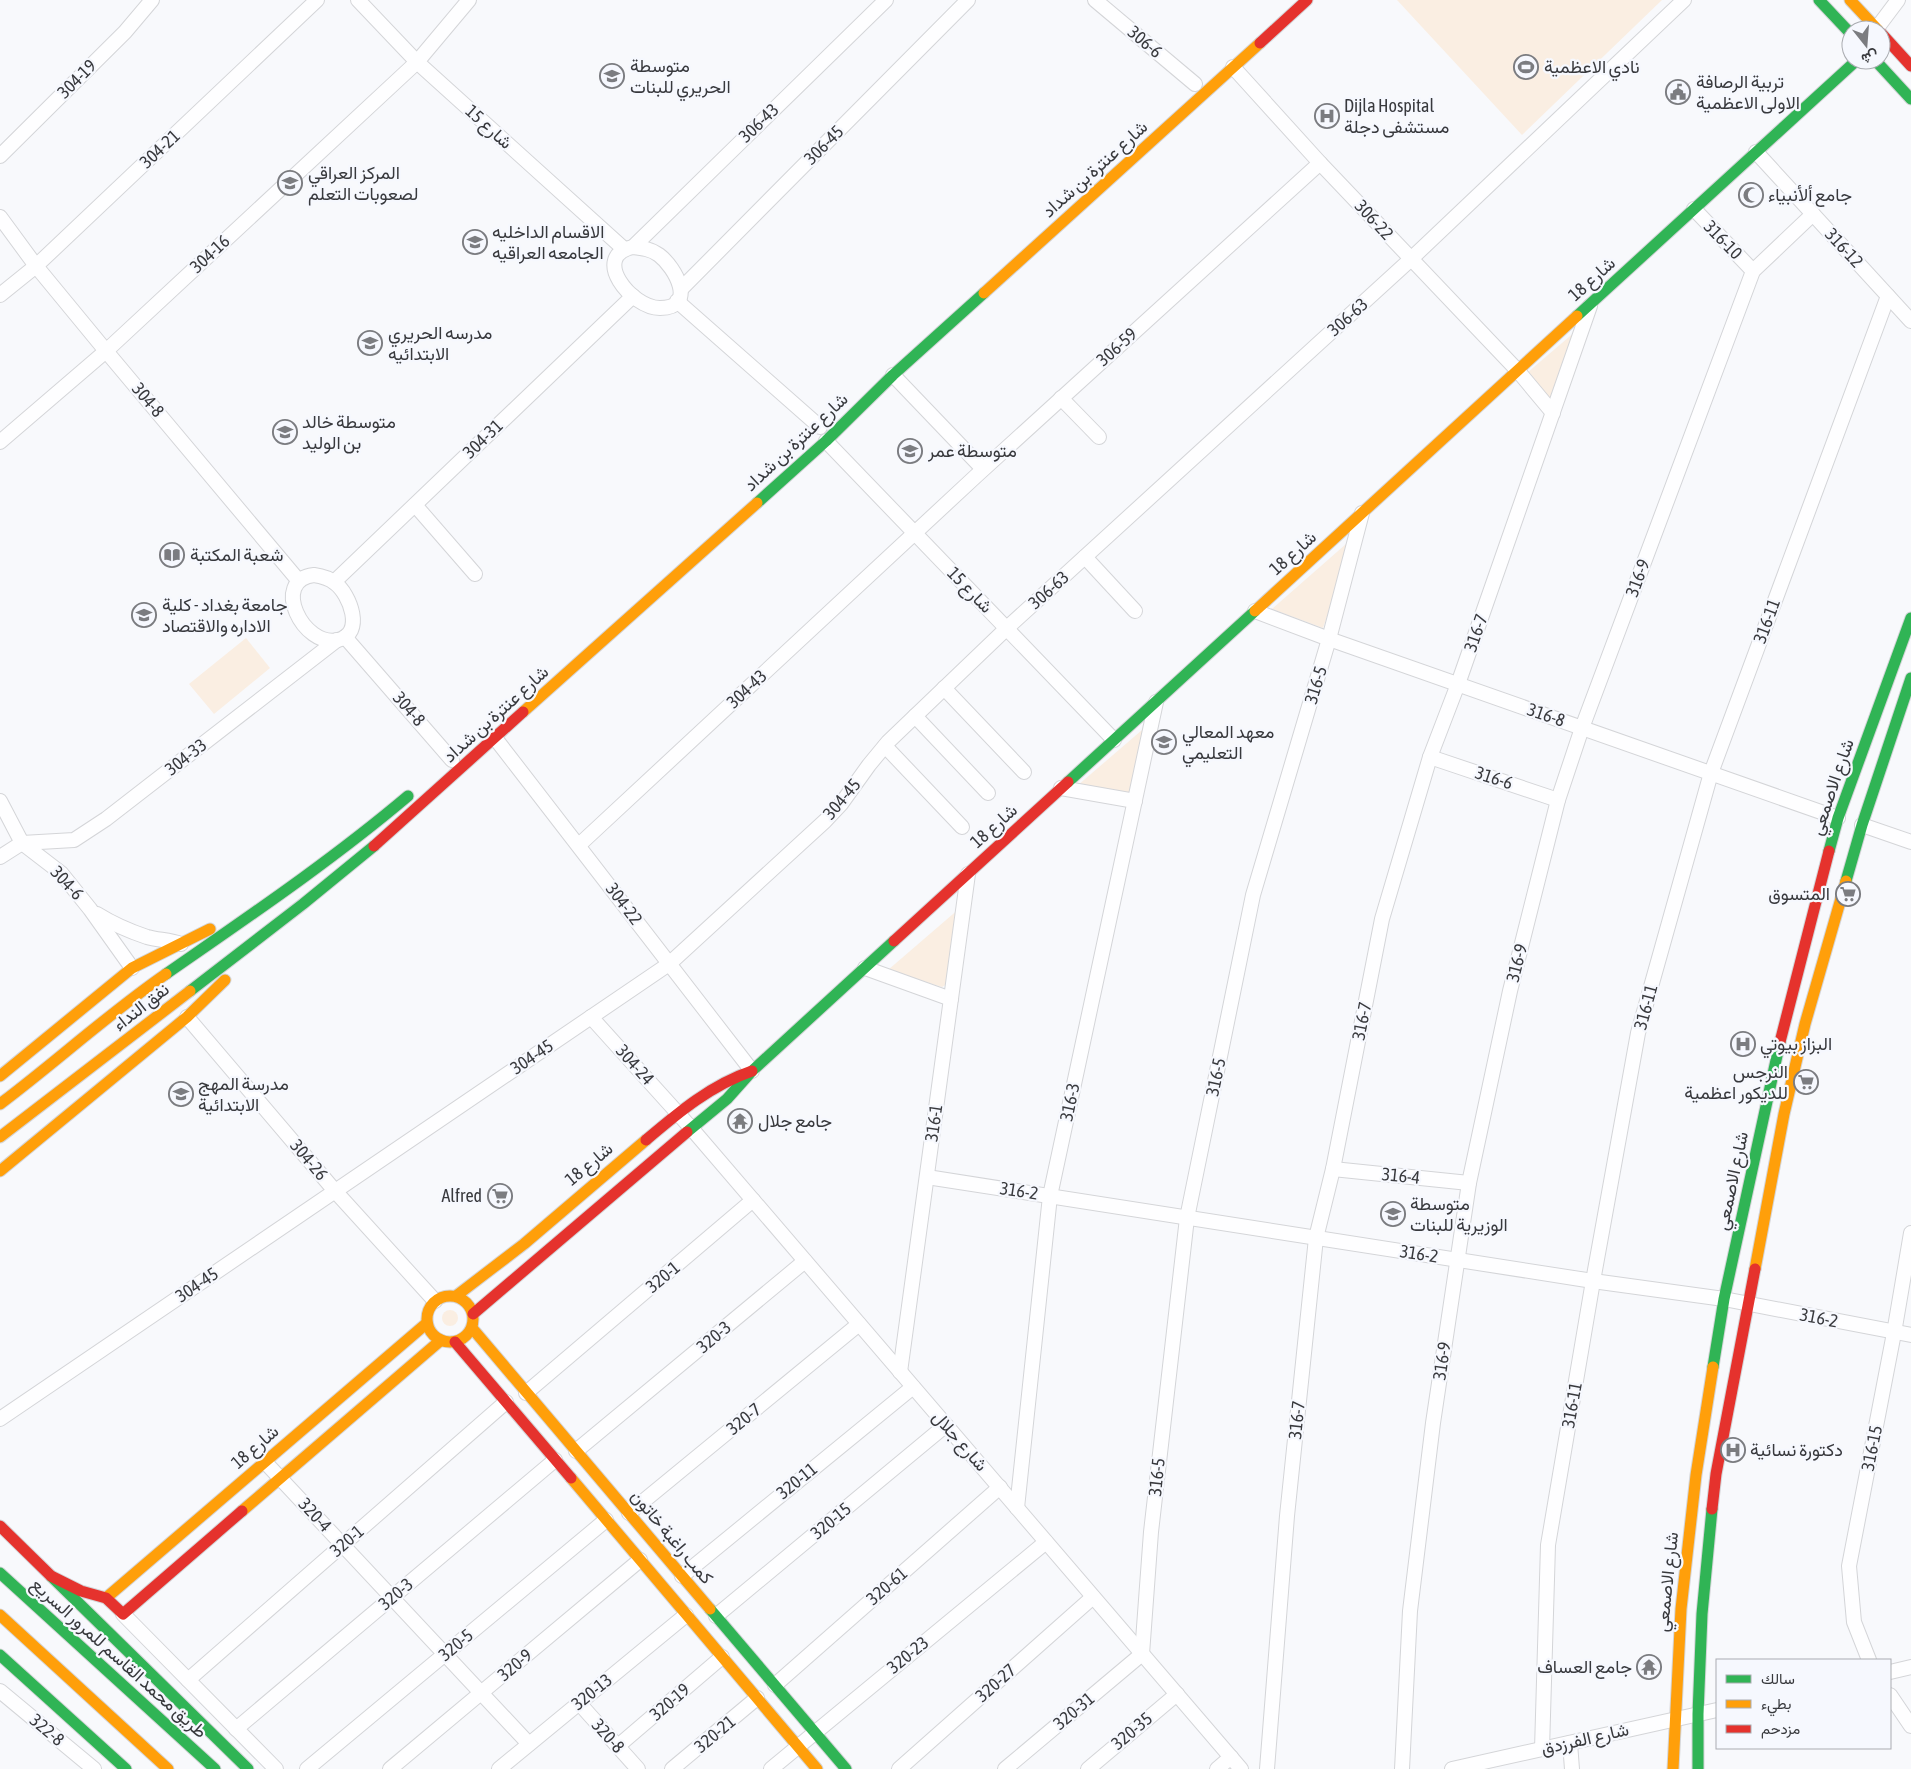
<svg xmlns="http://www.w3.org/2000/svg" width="1911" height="1769" viewBox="0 0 1911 1769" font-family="'Asap Condensed',Vazirmatn,sans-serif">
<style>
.green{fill:#faeee2}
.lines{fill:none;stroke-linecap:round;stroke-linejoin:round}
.street-casing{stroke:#d4d5d8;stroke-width:16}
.fast-casing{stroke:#d4d5d8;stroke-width:13}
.slow-casing{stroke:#d4d5d8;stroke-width:13}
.jam-casing{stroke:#d4d5d8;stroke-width:13}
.street{stroke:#fefeff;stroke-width:14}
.fast{stroke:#30b455;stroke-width:11}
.slow{stroke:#ff9f0a;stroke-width:11}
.jam{stroke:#e5322d;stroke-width:11}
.labels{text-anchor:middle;stroke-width:4.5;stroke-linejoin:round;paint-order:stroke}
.street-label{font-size:18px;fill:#38393d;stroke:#f6f8fe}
.poi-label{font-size:18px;fill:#38393d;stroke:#f6f8fe;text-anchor:start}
</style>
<rect width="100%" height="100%" fill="#f8f9fc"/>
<g class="green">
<path d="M 1397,0 L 1662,0 L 1522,135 Z"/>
<path d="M 1583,325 L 1551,402 L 1527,373 Z"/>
<path d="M 1354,537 L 1323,628 L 1272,609 Z"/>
<path d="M 246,638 L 270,668 L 214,714 L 189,684 Z"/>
<path d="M 1149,724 L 1129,795 L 1077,786 Z"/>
<path d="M 960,908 L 951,982 L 942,987 L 888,970 Z"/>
<circle cx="450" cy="1318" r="8"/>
</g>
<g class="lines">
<defs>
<g id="street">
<path d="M 358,0 L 417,62 L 624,249"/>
<path d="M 1095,0 L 1195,84"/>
<path d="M 1877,28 L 1898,0"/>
<path d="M 1233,67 L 1320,163 L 1518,371 L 1553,413"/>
<path d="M 1756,152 L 1911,321"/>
<path d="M 0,156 L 125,32 L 152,0"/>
<path d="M 1694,209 L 1753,271"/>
<path d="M 0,217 L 36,266 L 106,351 L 298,580"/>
<path d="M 633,247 L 886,0"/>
<path d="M 633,247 C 642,248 651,249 659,255 C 675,267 698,308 660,308 C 631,308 590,256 633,247 Z"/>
<path d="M 681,289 L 968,0"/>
<path d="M 0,295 L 36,266 L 317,0"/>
<path d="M 677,301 L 820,427"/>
<path d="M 893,375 L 983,469"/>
<path d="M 1061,398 L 1099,437"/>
<path d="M 826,441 L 1114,740"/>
<path d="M 0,442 L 106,351 L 417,62 L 469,0"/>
<path d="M 415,505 L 475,574"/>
<path d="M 1085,557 L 1135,611"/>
<path d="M 314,575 C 321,576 329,578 335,583 C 350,594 365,634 338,640 C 303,648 270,580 314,575 Z"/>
<path d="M 334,582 L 633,296"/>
<path d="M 1255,611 L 1329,639 L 1838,818"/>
<path d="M 345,637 L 452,760"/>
<path d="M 944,688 L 1024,772"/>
<path d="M 915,716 L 988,793"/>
<path d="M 495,738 L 752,1071"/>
<path d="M 885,746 L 962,827"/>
<path d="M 1430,757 L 1558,800"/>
<path d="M 1061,788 L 1135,801"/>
<path d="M 0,801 L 22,843 L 61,873 L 90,909 L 132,968"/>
<path d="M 1862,825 L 1911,842"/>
<path d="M 22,843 L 74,840 L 106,819 L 337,640"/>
<path d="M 579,845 L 976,476 L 1320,163"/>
<path d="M 0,857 L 22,843"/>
<path d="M 97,914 C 113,924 129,931 147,937 C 158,940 170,940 181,944"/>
<path d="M 865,968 L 951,999"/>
<path d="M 187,1017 L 335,1191 L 435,1301"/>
<path d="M 591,1017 L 692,1129 L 1241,1769"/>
<path d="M 1333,1169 L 1469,1183"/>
<path d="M 927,1177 L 1593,1281 L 1724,1299 L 1911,1335"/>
<path d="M 900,1372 L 968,874"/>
<path d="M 526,1393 L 753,1200"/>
<path d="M 0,1419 L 669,964 L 825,821 L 841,804 L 869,765 L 888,742 L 1007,628 L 1411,259 L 1684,0"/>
<path d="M 576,1451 L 805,1261"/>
<path d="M 265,1462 L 529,1744"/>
<path d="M 1017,1508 L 1050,1196 L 1156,702"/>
<path d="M 629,1513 L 859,1324"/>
<path d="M 682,1576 L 913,1387"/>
<path d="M 123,1614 L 276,1769"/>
<path d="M 716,1616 L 946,1425"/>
<path d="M 1869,1660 L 1854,1622 L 1849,1566 L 1894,1333 L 1911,1233"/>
<path d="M 1890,1672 L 1911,1667"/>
<path d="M 188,1680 L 506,1402"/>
<path d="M 775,1685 L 1000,1487"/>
<path d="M 0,1691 L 94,1769"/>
<path d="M 1890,1695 L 1911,1726"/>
<path d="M 579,1703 L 638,1769"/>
<path d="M 236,1729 L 555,1460"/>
<path d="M 1570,1743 L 1572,1769"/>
<path d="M 618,1746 L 722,1657"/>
<path d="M 1542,1749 L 1548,1545 L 1593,1281 L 1638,1033 L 1711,773 L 1888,296"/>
<path d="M 307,1769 L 606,1520"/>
<path d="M 390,1769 L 640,1560"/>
<path d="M 499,1769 L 686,1615"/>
<path d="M 672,1769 L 757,1698"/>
<path d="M 771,1769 L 1046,1542"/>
<path d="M 899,1769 L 1093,1597"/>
<path d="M 1005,1769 L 1142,1654 L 1151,1532 L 1187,1218 L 1253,895 L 1329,639 L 1362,513"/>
<path d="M 1088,1769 L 1177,1694"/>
<path d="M 1217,1769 L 1231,1757"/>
<path d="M 1267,1769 L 1287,1516 L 1316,1238 L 1333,1169 L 1382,919 L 1430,757 L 1458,684 L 1590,306"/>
<path d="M 1402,1769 L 1410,1611 L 1433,1423 L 1469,1183 L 1510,991 L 1558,800 L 1582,728 L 1753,271 L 1813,214"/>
<path d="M 1452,1769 L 1717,1710"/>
</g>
<g id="fast">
<path d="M 1819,0 L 1851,34"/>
<path d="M 1875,60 L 1911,99"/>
<path d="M 1577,316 L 1857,60"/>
<path d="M 757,503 L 826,441 L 893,375 L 984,293"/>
<path d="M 1068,782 L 1255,611"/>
<path d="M 1829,851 L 1838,818 L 1911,618"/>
<path d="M 1846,881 L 1862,825 L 1911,678"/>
<path d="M 166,974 C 248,917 331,861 408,796"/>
<path d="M 190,991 L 303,904 L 374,846"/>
<path d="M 687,1132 L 727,1099 L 752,1071 L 894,941"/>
<path d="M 1713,1367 L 1724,1299 L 1780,1042"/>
<path d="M 0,1573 L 215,1769"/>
<path d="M 51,1576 L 248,1769"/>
<path d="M 710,1609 L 846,1769"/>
<path d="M 0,1655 L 126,1769"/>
<path d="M 1698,1769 L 1698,1714 L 1702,1614 L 1712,1509"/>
</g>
<g id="slow">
<path d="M 1850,0 L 1878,30"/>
<path d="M 984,293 L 1260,43"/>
<path d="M 1255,611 L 1577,316"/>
<path d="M 523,712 L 757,503"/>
<path d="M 0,1076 L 132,968 L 210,929"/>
<path d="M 0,1104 C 56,1062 108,1014 166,974"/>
<path d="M 0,1137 L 190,991"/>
<path d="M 0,1171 L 187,1017 L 225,980"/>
<path d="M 1755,1269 L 1784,1114 L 1805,1024 L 1846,881"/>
<circle cx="450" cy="1319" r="23"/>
<path d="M 456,1296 L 524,1244 L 646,1140"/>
<path d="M 472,1328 L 710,1609"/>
<path d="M 571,1478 L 817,1769"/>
<path d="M 242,1511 L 441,1340"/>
<path d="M 106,1598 L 427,1323"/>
<path d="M 0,1615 L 168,1769"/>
<path d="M 1673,1769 L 1681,1609 L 1696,1475 L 1713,1367"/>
</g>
<g id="jam">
<path d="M 1881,33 L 1911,66"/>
<path d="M 1260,43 L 1307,0"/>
<path d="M 374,846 L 523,712"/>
<path d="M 894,941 L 1068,782"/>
<path d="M 1780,1042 L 1829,851"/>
<path d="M 646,1140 C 679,1112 711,1085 752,1071"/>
<path d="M 473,1314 L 687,1132"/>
<path d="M 455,1342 L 571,1478"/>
<path d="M 1712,1509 L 1716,1474 L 1755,1269"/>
<path d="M 0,1526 L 51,1576 L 81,1591 L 106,1598 L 123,1614 L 242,1511"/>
</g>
</defs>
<use href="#street" class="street-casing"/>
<use href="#fast" class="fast-casing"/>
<use href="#slow" class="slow-casing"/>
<use href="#jam" class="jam-casing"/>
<use href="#street" class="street"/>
<use href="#fast" class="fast"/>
<use href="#slow" class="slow"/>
<use href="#jam" class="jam"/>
</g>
<defs>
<symbol id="stadium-ring" viewBox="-11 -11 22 22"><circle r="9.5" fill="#f6f8fe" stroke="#7b7c80" stroke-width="1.5"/><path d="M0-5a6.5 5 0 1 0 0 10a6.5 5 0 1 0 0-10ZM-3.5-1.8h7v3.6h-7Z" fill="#7b7c80"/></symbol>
<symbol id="school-ring" viewBox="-11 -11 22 22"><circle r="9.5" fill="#f6f8fe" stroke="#7b7c80" stroke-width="1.5"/><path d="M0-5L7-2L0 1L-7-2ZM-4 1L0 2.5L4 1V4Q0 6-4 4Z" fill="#7b7c80"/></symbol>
<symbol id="civic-ring" viewBox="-11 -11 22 22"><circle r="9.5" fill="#f6f8fe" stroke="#7b7c80" stroke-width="1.5"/><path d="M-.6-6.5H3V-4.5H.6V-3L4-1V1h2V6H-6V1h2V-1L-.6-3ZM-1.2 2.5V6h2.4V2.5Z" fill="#7b7c80"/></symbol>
<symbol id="hospital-ring" viewBox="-11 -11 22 22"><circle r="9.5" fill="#f6f8fe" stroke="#7b7c80" stroke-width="1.5"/><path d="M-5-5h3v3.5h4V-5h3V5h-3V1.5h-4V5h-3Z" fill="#7b7c80"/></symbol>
<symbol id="mosque-ring" viewBox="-11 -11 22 22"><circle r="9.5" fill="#f6f8fe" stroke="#7b7c80" stroke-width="1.5"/><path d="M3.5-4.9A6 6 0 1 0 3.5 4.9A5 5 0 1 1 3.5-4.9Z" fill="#7b7c80"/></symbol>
<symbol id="library-ring" viewBox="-11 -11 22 22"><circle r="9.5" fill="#f6f8fe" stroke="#7b7c80" stroke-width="1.5"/><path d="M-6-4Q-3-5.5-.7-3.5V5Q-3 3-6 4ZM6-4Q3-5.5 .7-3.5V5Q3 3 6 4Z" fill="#7b7c80"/></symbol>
<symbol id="university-ring" viewBox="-11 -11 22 22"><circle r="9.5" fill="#f6f8fe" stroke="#7b7c80" stroke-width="1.5"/><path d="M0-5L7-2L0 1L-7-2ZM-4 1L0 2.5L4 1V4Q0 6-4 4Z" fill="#7b7c80"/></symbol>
<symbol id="supermarket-ring" viewBox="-11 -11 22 22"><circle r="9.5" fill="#f6f8fe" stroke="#7b7c80" stroke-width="1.5"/><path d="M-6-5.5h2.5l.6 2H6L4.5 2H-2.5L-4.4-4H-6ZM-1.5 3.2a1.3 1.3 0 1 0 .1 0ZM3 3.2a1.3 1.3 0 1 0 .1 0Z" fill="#7b7c80"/></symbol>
<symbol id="temple-ring" viewBox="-11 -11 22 22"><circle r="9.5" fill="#f6f8fe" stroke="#7b7c80" stroke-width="1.5"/><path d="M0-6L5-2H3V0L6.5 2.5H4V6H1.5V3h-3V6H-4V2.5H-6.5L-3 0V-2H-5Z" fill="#7b7c80"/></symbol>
</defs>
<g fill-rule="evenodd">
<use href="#stadium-ring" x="1512" y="53" width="28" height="28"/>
<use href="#school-ring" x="598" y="62" width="28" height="28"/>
<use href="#civic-ring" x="1664" y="78" width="28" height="28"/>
<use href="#hospital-ring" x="1313" y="102" width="28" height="28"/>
<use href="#school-ring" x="276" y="169" width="28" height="28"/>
<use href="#mosque-ring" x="1737" y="181" width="28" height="28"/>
<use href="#school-ring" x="461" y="228" width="28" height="28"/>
<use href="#school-ring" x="356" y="329" width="28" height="28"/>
<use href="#school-ring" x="271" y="418" width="28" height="28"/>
<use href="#school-ring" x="896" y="437" width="28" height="28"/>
<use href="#library-ring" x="158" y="541" width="28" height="28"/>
<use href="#university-ring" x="130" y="601" width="28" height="28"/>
<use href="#school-ring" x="1150" y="728" width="28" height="28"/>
<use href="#supermarket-ring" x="1834" y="880" width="28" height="28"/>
<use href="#hospital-ring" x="1729" y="1030" width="28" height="28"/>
<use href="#supermarket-ring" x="1792" y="1068" width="28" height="28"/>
<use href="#school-ring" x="167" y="1080" width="28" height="28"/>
<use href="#temple-ring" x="726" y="1107" width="28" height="28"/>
<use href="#supermarket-ring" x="486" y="1182" width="28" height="28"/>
<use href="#school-ring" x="1379" y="1200" width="28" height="28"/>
<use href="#hospital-ring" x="1719" y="1436" width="28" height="28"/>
<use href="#temple-ring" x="1635" y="1653" width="28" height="28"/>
</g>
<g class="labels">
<g class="street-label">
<text transform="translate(1145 42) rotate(40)" y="6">306-6</text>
<text transform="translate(77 79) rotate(-45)" y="6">304-19</text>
<text transform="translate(759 123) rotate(-44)" y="6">306-43</text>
<text transform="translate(489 127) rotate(42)" y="6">شارع 15</text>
<text transform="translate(824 145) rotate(-45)" y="6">306-45</text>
<text transform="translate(160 149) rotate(-43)" y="6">304-21</text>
<text transform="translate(1095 169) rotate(-42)" y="6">شارع عنترة بن شداد</text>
<text transform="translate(1374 220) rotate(47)" y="6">306-22</text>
<text transform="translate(1723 240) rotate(46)" y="6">316-10</text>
<text transform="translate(1844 248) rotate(47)" y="6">316-12</text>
<text transform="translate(210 254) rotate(-43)" y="6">304-16</text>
<text transform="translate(1592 279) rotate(-42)" y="6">شارع 18</text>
<text transform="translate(1348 317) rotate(-42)" y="6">306-63</text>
<text transform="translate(1117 347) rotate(-42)" y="6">306-59</text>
<text transform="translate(148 400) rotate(50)" y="6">304-8</text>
<text transform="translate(483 439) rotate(-44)" y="6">304-31</text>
<text transform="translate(796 442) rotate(-43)" y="6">شارع عنترة بن شداد</text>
<text transform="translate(1293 553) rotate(-42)" y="6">شارع 18</text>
<text transform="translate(1638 578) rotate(-70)" y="6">316-9</text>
<text transform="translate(970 590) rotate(46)" y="6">شارع 15</text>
<text transform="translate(1049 590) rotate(-42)" y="6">306-63</text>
<text transform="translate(1767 621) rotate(-70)" y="6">316-11</text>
<text transform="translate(1476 633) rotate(-71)" y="6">316-7</text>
<text transform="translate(1316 685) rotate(-73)" y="6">316-5</text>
<text transform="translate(747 689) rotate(-43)" y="6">304-43</text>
<text transform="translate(409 709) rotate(49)" y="6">304-8</text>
<text transform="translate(496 714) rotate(-42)" y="6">شارع عنترة بن شداد</text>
<text transform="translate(1546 715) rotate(19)" y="6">316-8</text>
<text transform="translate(186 757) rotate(-38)" y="6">304-33</text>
<text transform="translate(1494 778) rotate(18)" y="6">316-6</text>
<text transform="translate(1832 787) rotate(-71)" y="6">شارع الاصمعي</text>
<text transform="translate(842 799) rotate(-50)" y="6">304-45</text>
<text transform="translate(994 826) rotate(-42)" y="6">شارع 18</text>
<text transform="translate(67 883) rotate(47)" y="6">304-6</text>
<text transform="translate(624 904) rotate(53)" y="6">304-22</text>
<text transform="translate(1517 963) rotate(-76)" y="6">316-9</text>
<text transform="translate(141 1007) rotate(-38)" y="6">نفق النداء</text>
<text transform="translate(1646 1007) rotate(-75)" y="6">316-11</text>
<text transform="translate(1362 1021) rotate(-79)" y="6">316-7</text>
<text transform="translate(532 1057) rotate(-34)" y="6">304-45</text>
<text transform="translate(635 1065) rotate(48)" y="6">304-24</text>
<text transform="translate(1216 1077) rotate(-78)" y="6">316-5</text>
<text transform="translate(1070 1102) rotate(-78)" y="6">316-3</text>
<text transform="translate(934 1123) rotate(-82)" y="6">316-1</text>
<text transform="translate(309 1160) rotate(50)" y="6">304-26</text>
<text transform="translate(589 1164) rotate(-40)" y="6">شارع 18</text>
<text transform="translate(1401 1176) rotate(6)" y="6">316-4</text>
<text transform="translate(1732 1181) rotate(-78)" y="6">شارع الاصمعي</text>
<text transform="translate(1019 1191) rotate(9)" y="6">316-2</text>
<text transform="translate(1419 1254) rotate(9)" y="6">316-2</text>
<text transform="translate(663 1277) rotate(-40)" y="6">320-1</text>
<text transform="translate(197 1285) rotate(-34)" y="6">304-45</text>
<text transform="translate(1819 1318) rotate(11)" y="6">316-2</text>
<text transform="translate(714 1337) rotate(-40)" y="6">320-3</text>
<text transform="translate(1442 1361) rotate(-82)" y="6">316-9</text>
<text transform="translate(1572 1405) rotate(-80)" y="6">316-11</text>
<text transform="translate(744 1419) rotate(-39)" y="6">320-7</text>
<text transform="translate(1297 1420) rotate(-84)" y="6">316-7</text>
<text transform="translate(960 1441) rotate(49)" y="6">شارع جلال</text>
<text transform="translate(255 1447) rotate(-41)" y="6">شارع 18</text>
<text transform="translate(1872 1448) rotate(-79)" y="6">316-15</text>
<text transform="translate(1157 1477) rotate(-84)" y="6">316-5</text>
<text transform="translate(797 1481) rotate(-39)" y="6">320-11</text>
<text transform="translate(315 1515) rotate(47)" y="6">320-4</text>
<text transform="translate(831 1521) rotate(-40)" y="6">320-15</text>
<text transform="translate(672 1537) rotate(50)" y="6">كمب راغبة خاتون</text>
<text transform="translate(347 1541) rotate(-41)" y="6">320-1</text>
<text transform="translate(1667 1582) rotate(-84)" y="6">شارع الاصمعي</text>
<text transform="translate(887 1586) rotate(-41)" y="6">320-61</text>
<text transform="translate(396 1594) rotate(-40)" y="6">320-3</text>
<text transform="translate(456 1645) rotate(-40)" y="6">320-5</text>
<text transform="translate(908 1655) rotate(-39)" y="6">320-23</text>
<text transform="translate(119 1658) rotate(42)" y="6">طريق محمد القاسم للمرور السريع</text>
<text transform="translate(515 1665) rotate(-40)" y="6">320-9</text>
<text transform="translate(996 1683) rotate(-42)" y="6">320-27</text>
<text transform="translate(592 1692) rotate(-39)" y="6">320-13</text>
<text transform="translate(670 1702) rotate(-41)" y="6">320-19</text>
<text transform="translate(1074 1711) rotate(-40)" y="6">320-31</text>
<text transform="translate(47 1730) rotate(40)" y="6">322-8</text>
<text transform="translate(1132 1731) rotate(-40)" y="6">320-35</text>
<text transform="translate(715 1734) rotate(-40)" y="6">320-21</text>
<text transform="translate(608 1736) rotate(48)" y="6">320-8</text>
<text transform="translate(1585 1739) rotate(-13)" y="6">شارع الفرزدق</text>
</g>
<g class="poi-label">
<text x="630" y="72">متوسطة<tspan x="630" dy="21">الحريري للبنات</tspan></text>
<text x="1544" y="73">نادي الاعظمية</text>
<text x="1696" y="88">تربية الرصافة<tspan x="1696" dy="21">الاولى الاعظمية</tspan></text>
<text x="1344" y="112">Dijla Hospital<tspan x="1344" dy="21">مستشفى دجلة</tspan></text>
<text x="308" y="179">المركز العراقي<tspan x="308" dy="21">لصعوبات التعلم</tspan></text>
<text x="1768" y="201">جامع ألأنبياء</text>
<text x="492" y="238">الاقسام الداخليه<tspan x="492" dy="21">الجامعه العراقيه</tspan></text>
<text x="388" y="339">مدرسه الحريري<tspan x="388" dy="21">الابتدائيه</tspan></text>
<text x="302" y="428">متوسطة خالد<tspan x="302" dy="21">بن الوليد</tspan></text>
<text x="928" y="457">متوسطة عمر</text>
<text x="190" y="561">شعبة المكتبة</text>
<text x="162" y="611">جامعة بغداد - كلية<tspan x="162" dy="21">الاداره والاقتصاد</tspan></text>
<text x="1182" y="738">معهد المعالي<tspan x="1182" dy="21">التعليمي</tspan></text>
<text x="1830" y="900" text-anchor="end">المتسوق</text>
<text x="1760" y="1050">البزاز بيوتي</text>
<text x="1788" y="1078" text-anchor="end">النرجس<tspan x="1788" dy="21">للديكور اعظمية</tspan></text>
<text x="198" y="1090">مدرسة المهج<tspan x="198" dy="21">الابتدائية</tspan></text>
<text x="758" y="1127">جامع جلال</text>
<text x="482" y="1202" text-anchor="end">Alfred</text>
<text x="1410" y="1210">متوسطة<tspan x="1410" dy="21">الوزيرية للبنات</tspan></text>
<text x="1750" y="1456">دكتورة نسائية</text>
<text x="1632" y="1673" text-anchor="end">جامع العساف</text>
</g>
</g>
<rect x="1716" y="1659" width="175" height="90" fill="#f6f8fe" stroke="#aaacb1"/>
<rect x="1726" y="1675" width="25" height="8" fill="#30b455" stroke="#aaacb1"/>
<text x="1761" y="1684" font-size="15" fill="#38393d">سالك</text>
<rect x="1726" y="1700" width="25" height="8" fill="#ff9f0a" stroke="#aaacb1"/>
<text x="1761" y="1709" font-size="15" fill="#38393d">بطيء</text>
<rect x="1726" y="1725" width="25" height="8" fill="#e5322d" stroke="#aaacb1"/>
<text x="1761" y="1734" font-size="15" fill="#38393d">مزدحم</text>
<g transform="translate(1866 45) rotate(163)"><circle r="24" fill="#f6f8fe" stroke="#aaacb1"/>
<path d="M0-4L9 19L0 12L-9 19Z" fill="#7b7c80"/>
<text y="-8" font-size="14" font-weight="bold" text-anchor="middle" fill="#38393d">ش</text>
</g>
</svg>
